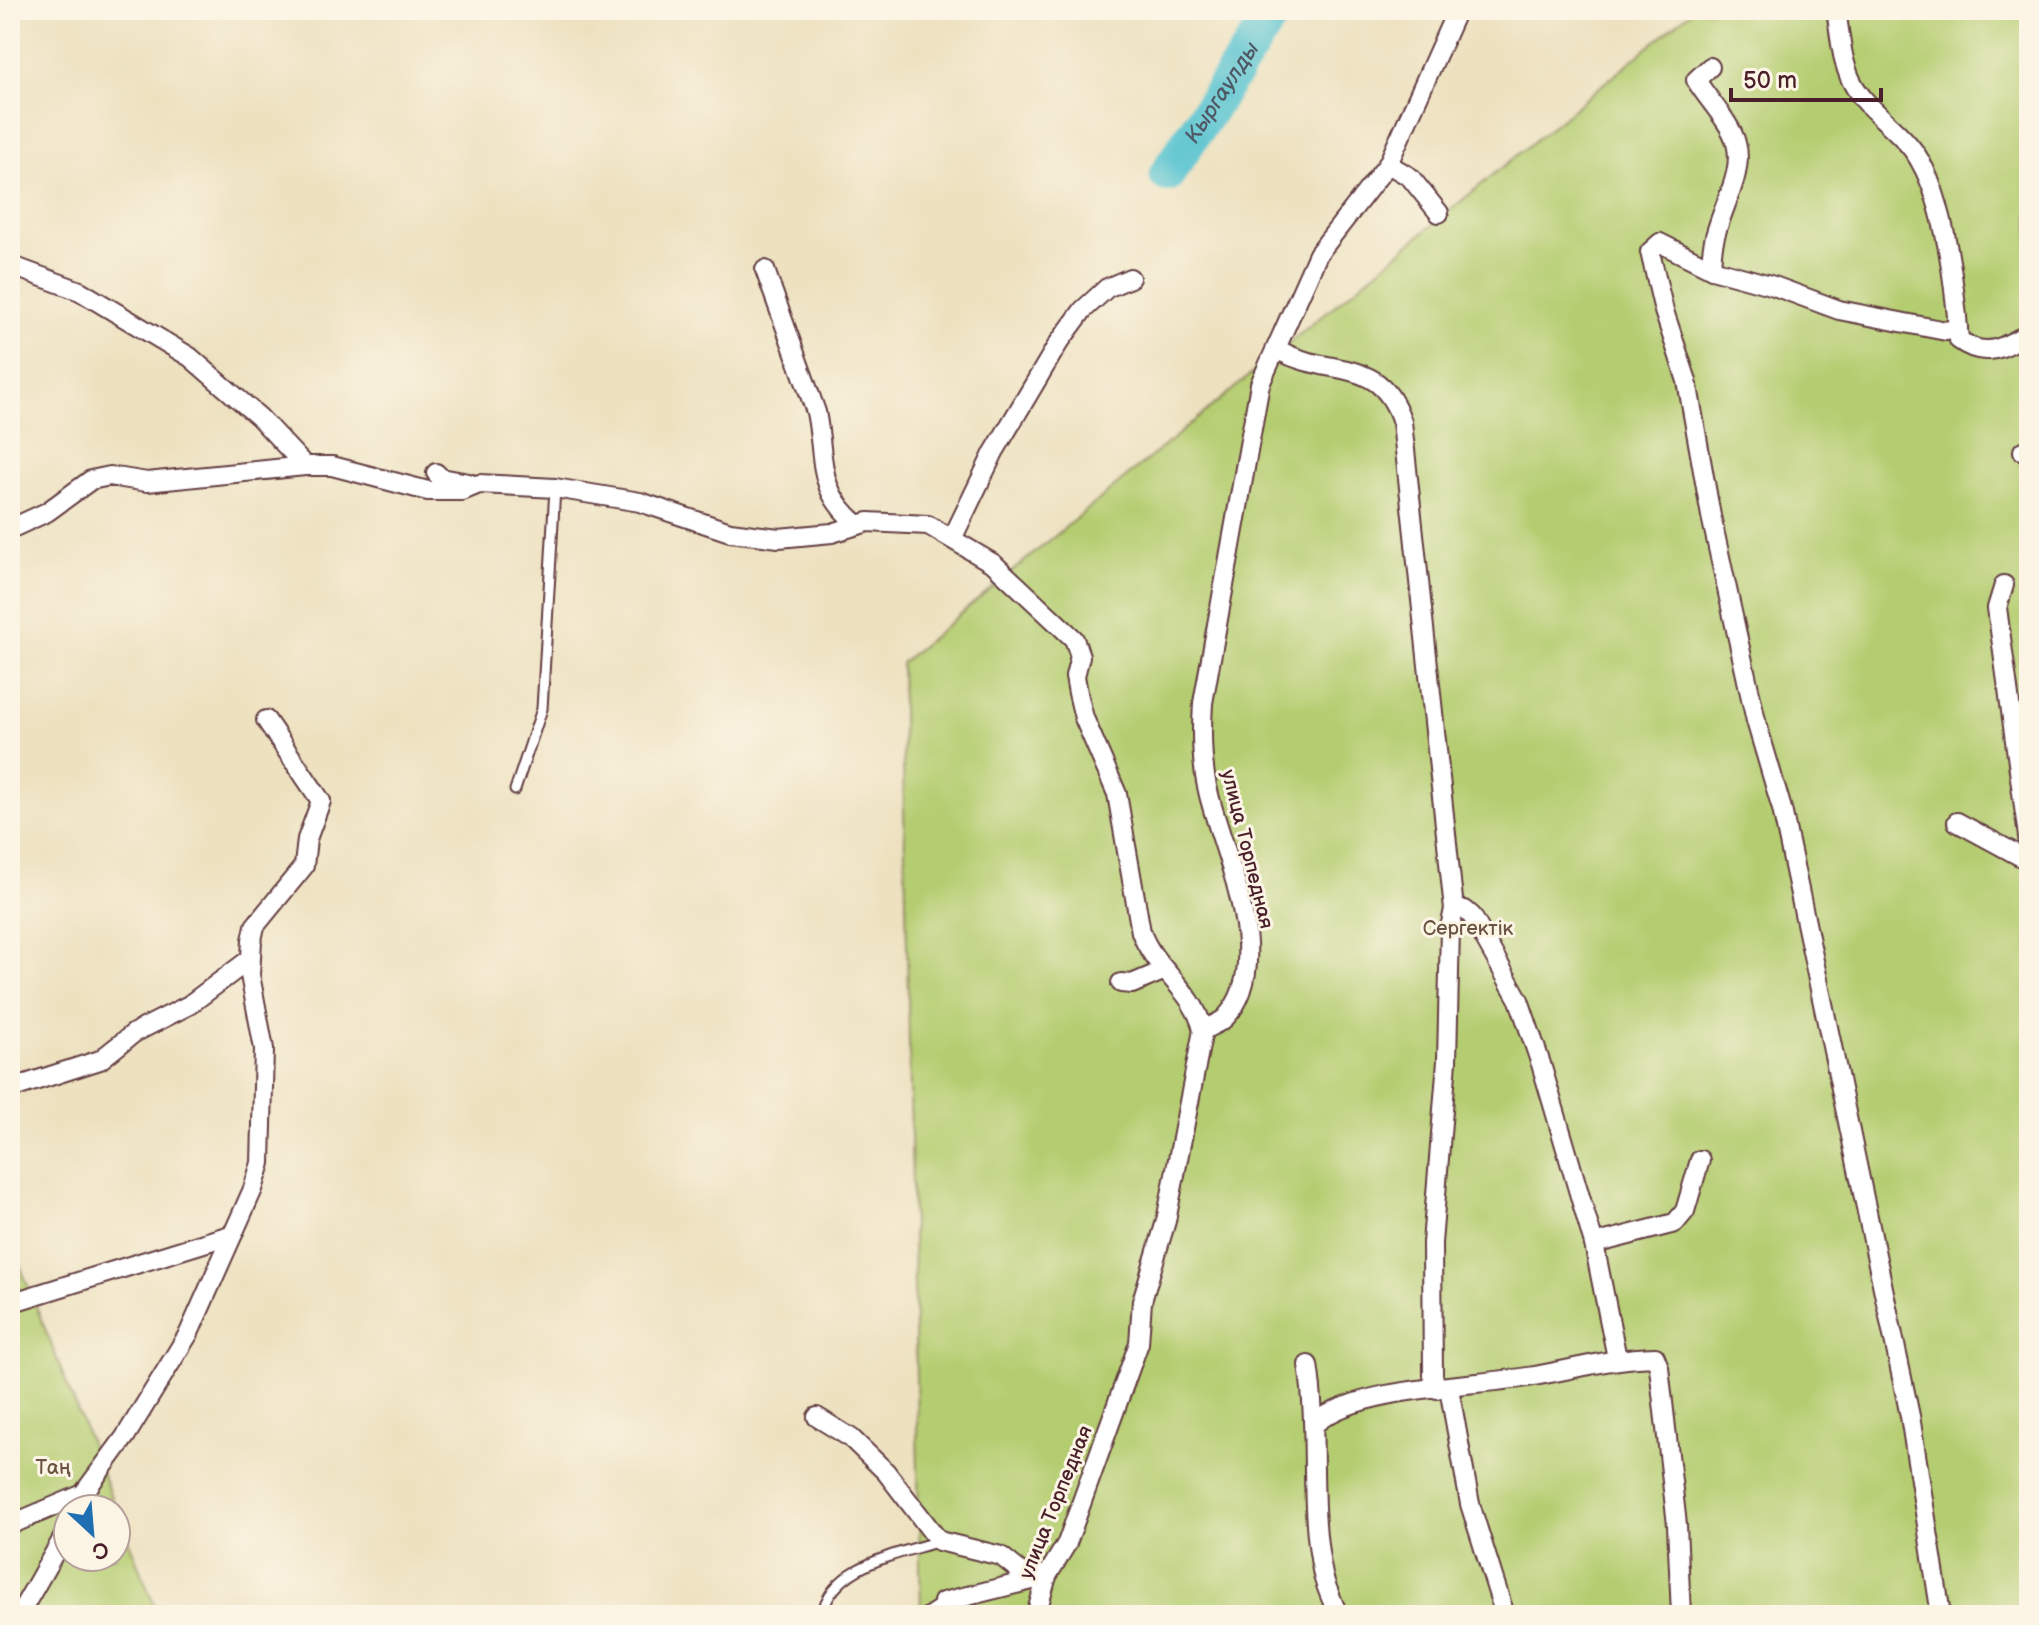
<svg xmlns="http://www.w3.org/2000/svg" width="2039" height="1625" viewBox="0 0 2039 1625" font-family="'Balsamiq Sans',sans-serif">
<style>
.green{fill:#b5cd71;stroke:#80764e;stroke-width:2}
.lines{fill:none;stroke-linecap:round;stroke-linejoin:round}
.river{stroke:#57c3d0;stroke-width:36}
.lane-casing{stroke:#623c41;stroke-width:13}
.street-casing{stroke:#623c41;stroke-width:22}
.lane{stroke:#fff;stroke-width:9}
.street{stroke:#fff;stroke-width:18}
.labels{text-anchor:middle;stroke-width:6;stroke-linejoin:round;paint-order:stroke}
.street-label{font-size:20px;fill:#4a1f2b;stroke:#fcf5e5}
.park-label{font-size:20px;fill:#6a5340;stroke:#fcf5e5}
.water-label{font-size:22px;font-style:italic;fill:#4f5865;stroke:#fcf5e5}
</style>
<rect width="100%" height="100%" fill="#fcf5e5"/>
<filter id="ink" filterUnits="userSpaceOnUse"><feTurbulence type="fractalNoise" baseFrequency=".0125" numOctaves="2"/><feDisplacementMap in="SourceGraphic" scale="16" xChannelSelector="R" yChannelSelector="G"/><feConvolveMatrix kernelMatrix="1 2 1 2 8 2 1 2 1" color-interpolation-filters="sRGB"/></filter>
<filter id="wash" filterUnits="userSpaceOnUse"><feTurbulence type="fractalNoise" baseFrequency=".006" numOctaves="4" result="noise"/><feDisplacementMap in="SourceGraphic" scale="32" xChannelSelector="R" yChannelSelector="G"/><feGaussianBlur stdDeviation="1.8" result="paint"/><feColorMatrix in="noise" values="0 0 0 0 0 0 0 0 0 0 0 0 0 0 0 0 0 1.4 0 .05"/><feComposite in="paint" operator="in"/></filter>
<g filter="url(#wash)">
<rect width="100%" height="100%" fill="#ede1c0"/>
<g class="green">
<path d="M 1693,10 L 2029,10 L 2029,1615 L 921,1615 L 901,663 Z"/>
<path d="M 10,1240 L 116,1509 L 68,1509 L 68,1557 L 116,1557 L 116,1509 L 158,1615 L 10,1615 Z"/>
</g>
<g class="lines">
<path class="river" id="s1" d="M 1167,174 L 1275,10"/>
</g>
</g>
<g filter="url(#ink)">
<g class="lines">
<defs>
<g id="lane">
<path d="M 515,790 L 542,709 L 555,488"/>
<path d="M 822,1615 C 832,1565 896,1555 939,1541"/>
<path d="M 923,1615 L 943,1602"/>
</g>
<g id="street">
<path d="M 1836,10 C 1840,33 1841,60 1852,82 C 1868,113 1903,130 1920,161 C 1946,206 1955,288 1959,340 C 1985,359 2003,348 2029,333"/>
<path d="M 1710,67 L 1696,80 C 1708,100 1731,123 1736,143 C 1747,181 1707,224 1712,269"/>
<path d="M 1388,164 L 1410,177 L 1439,213"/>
<path d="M 10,265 L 80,291 L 190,357 L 259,417 L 305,466"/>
<path d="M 765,270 L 816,412 C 826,461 815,489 858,525"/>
<path d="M 1278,350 C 1332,379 1380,354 1402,422 L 1454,909"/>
<path d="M 2023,451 L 2029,450"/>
<path d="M 436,473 L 441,478 L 469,483"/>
<path d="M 10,529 L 47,512 L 91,480 L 110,476 L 147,482 L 305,466 L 332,466 L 428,491 L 462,491 L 479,484 L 555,488 L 640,502 L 730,532 L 779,538 L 832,533 L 868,522 L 928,525 L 994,564 L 1074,639 L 1080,656 L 1075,676 L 1078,693 L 1084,718 L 1117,794 L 1141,932 C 1155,971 1193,988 1203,1030"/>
<path d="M 953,537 L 994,452 L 1058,344 L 1083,310 L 1107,288 L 1130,278"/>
<path d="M 2004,585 L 1997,608 L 2029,844"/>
<path d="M 1957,822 L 2029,861"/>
<path d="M 1121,983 L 1132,984 L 1165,970"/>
<path d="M 10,1089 L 100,1060 L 134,1033 L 189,1005 L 250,959"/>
<path d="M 1594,1244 L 1675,1223 L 1685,1211 L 1700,1160"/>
<path d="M 10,1303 L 233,1234"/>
<path d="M 1308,1365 C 1319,1434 1308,1506 1323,1575 C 1326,1588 1333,1602 1338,1615"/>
<path d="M 1449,1388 L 1470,1504 L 1505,1615"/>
<path d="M 1437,1389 L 1433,1376 L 1432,1243 L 1447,1061 L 1450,928 L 1454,909 L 1465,910 L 1472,916 L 1519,1000 L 1541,1064 L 1594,1244 L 1617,1358"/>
<path d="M 817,1417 L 851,1438 L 886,1472 L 939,1541 L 1001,1556 L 1021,1572 L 1047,1576"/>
<path d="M 1316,1423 C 1357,1387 1472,1386 1528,1377 C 1571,1370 1611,1358 1655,1357 L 1659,1367 L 1677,1525 L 1681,1615"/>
<path d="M 77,1509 L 83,1494 L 125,1437 L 189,1333 L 253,1189 L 261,1163 L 264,1049 L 250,975 L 252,940 L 255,926 L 304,866 L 307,839 L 321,801 L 266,720"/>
<path d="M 10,1525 L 83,1494"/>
<path d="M 943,1602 L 1040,1578"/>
<path d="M 19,1615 L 68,1529"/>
<path d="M 1036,1615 L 1047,1576 L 1067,1543 L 1139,1343 L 1142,1301 L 1166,1221 L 1203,1030 C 1210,1026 1220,1023 1225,1018 C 1277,964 1224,856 1209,795 C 1201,765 1201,734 1203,703 L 1260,384 L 1318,254 L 1388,164 L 1457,10"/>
<path d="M 1941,1615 L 1910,1416 L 1782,809 L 1756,721 L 1711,516 L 1687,381 L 1664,311 L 1650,252 L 1660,243 L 1712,269 L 1774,286 L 1839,310 L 1946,331 L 1958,328"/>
</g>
</defs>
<use href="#lane" class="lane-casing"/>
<use href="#street" class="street-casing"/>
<use href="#lane" class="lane"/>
<use href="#street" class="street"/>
</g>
</g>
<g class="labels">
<g class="street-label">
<text transform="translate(1248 849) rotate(76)" y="7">улица Торпедная</text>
<text transform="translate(1055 1502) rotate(-68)" y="7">улица Торпедная</text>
</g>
<g class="park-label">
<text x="1468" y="935">Сергектік</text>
<text x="53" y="1474">Таң</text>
</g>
<g class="water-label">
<text dy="8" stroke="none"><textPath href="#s1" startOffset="98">Кыргаулды</textPath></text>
</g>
</g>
<rect width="2039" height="1625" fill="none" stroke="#fcf5e5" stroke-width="40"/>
<g transform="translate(92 1533) rotate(154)"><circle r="38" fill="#fcf5e5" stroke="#b59f9b" stroke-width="2"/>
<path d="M0-6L14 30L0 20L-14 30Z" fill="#1f6fb2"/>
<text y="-12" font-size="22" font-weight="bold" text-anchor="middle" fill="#4a1f2b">С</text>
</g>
<path d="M1731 88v12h150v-12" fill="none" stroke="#4a1f2b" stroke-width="4"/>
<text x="1743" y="88" font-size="24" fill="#4a1f2b" stroke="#fcf5e5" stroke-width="6" paint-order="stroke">50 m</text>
</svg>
